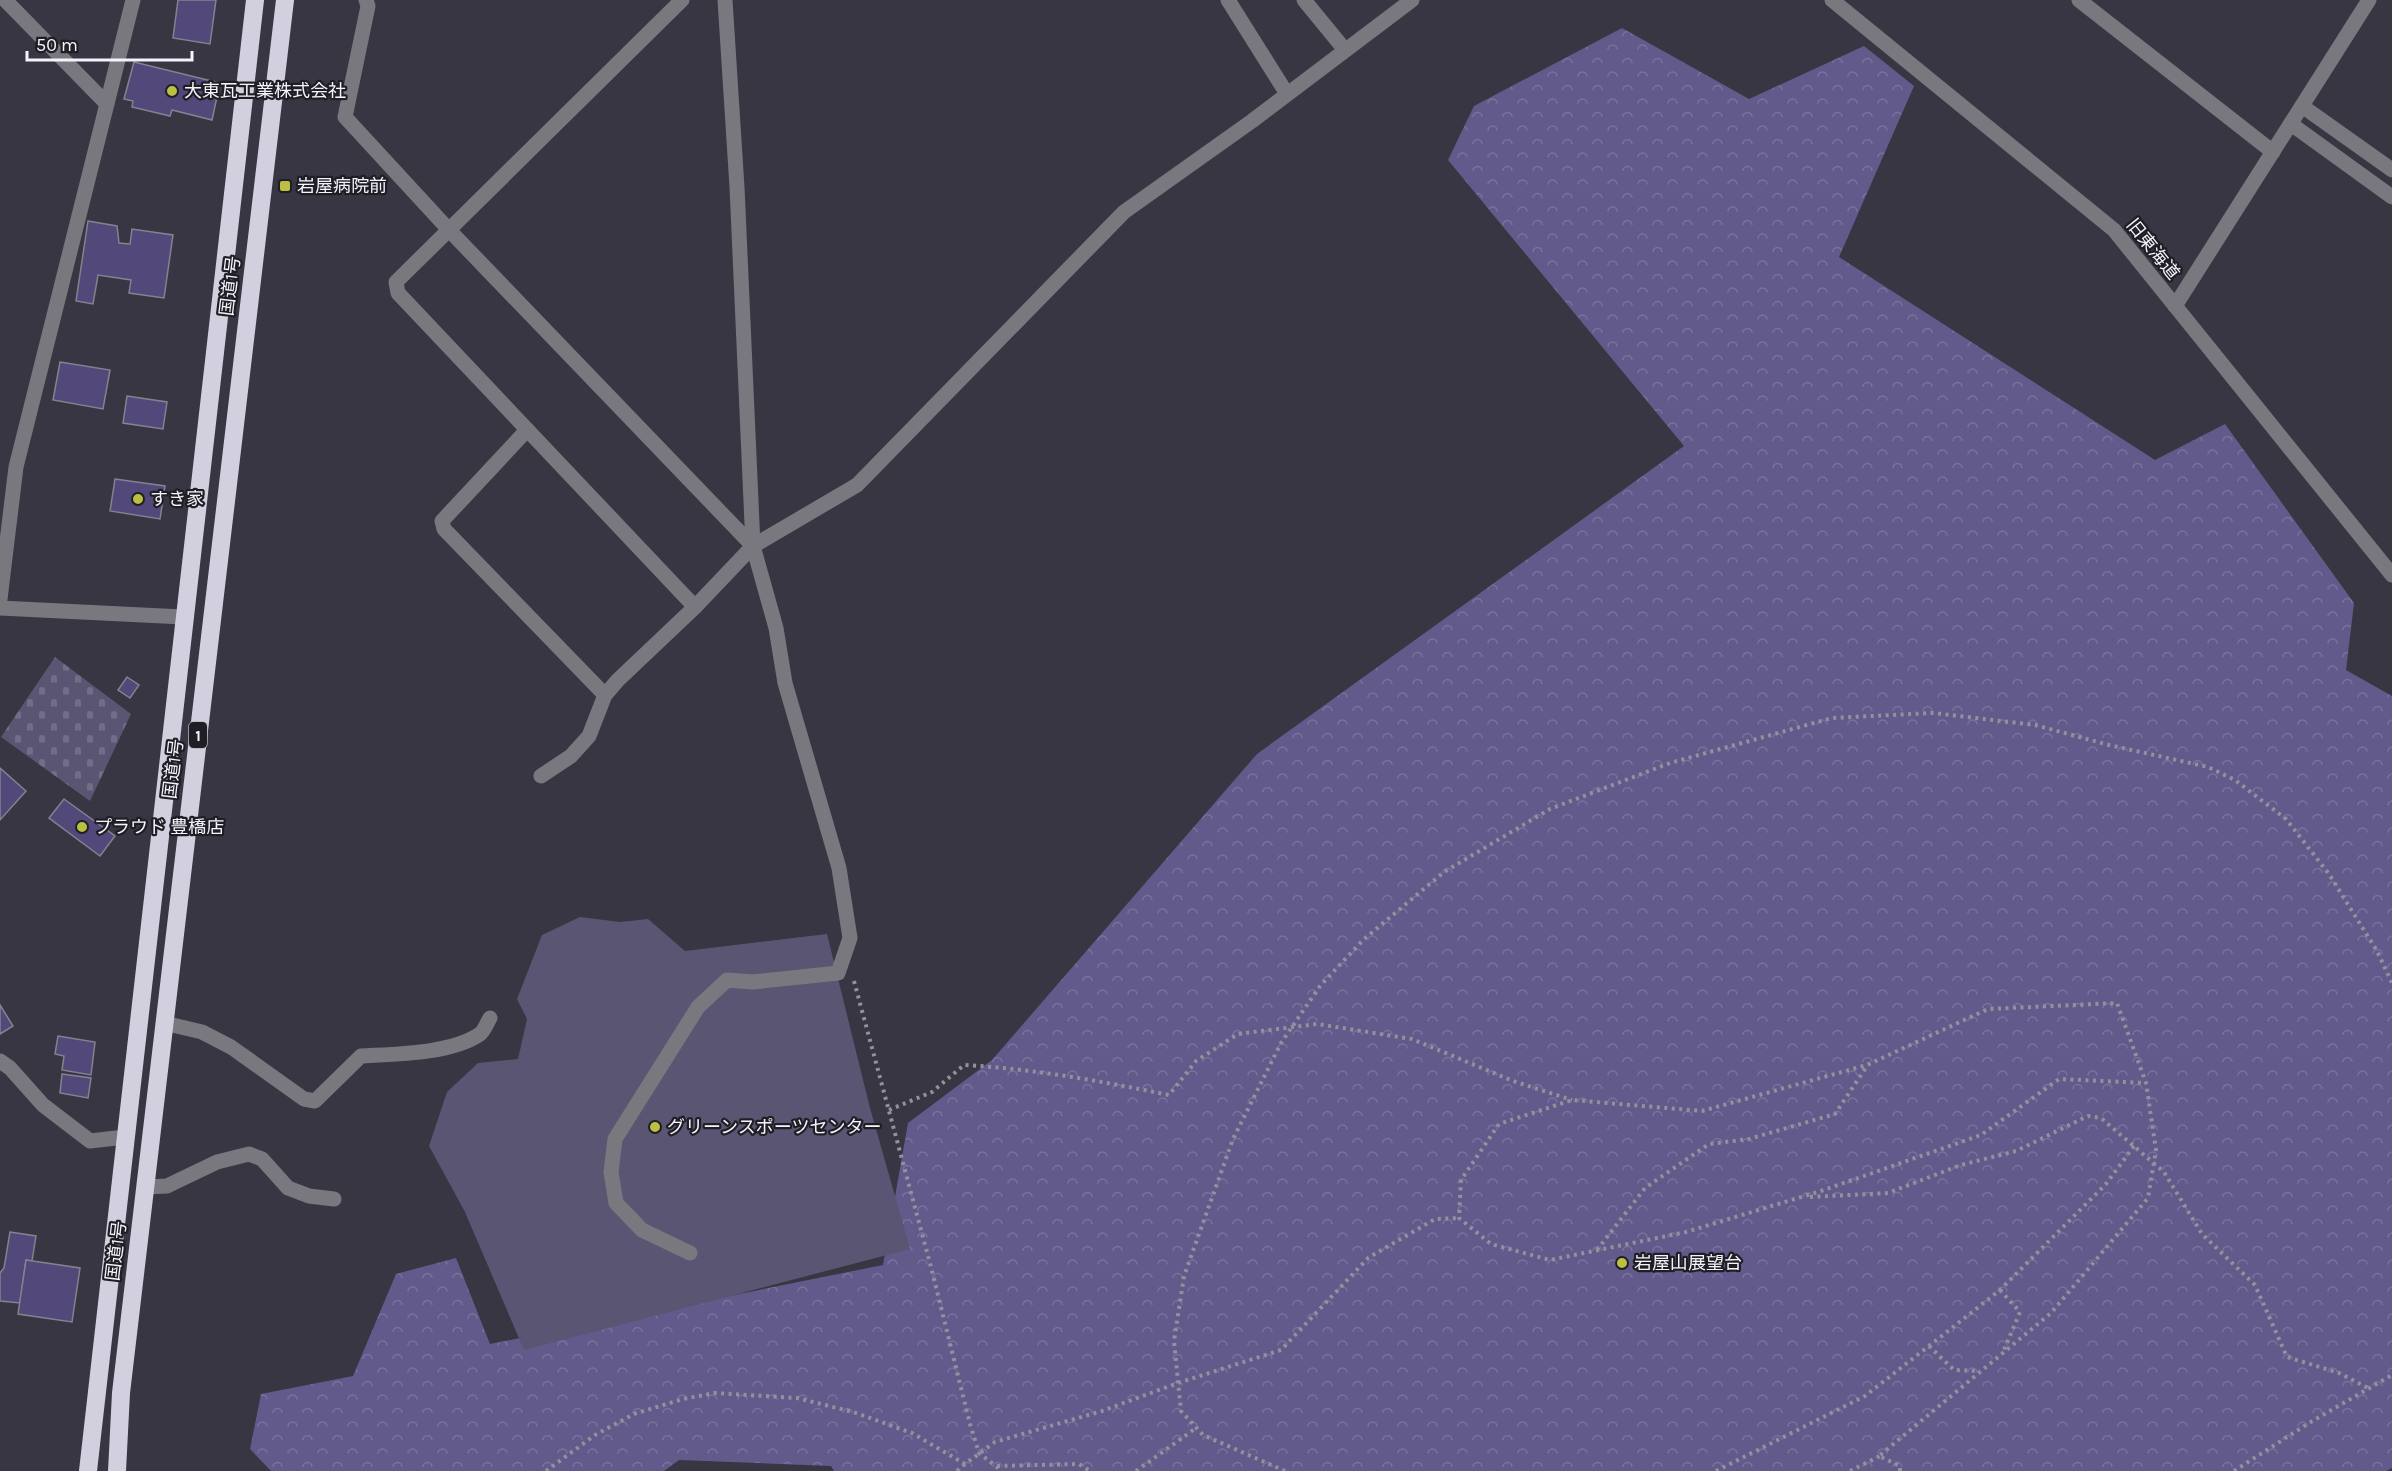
<svg xmlns="http://www.w3.org/2000/svg" width="2392" height="1471" viewBox="0 0 2392 1471" font-family="Karla,'Noto Sans JP',sans-serif">
<style>
.forest{fill:url(#forest-crowns)}
.cemetery{fill:url(#cemetery-stones)}
.garden{fill:#5a5573}
.building{fill:#52497a;stroke:#848290;stroke-width:1.5}
.lines{fill:none;stroke-linecap:round;stroke-linejoin:round}
.path{stroke:#93919b;stroke-width:4;stroke-dasharray:3 4.5;stroke-linecap:butt}
.minor{stroke:#79787e;stroke-width:15}
.highway{stroke:#d2d0df;stroke-width:18}
.poi-dot{fill:#bbc044;stroke:#1f1e24;stroke-width:2}
.labels{text-anchor:middle;stroke-width:4.5;stroke-linejoin:round;paint-order:stroke}
.shield{fill:#1f1e24;stroke:#b4b3ba;stroke-width:1.5}
.shield-label{font-size:16px;font-weight:bold;fill:#f4f3fb}
.poi-label{font-size:18px;fill:#f4f3fb;stroke:#1f1e24;text-anchor:start}
.street-label{font-size:18px;fill:#f4f3fb;stroke:#1f1e24}
</style>
<defs>
<pattern id="forest-crowns" width="20" height="18" patternUnits="userSpaceOnUse" patternTransform="scale(1.5)"><rect width="20" height="18" fill="#635a8c"/><path d="M2 6a3 3 0 1 1 6 0M12 15a3 3 0 1 1 6 0" fill="none" stroke="#7a729d"/></pattern>
<pattern id="cemetery-stones" width="16" height="16" patternUnits="userSpaceOnUse" patternTransform="scale(1.5)"><rect width="16" height="16" fill="#5a5573"/><path d="M2 7V4a2 2 0 0 1 4 0v3zM10 15v-3a2 2 0 0 1 4 0v3z" fill="#726e88"/></pattern>
</defs>
<rect width="100%" height="100%" fill="#383642"/>
<path class="forest" d="M 1622,28 L 1749,99 L 1864,46 L 1914,86 L 1839,257 L 2155,460 L 2225,424 L 2354,603 L 2346,670 L 2392,696 L 2392,1468 L 2386,1471 L 834,1471 L 831,1466 L 679,1460 L 664,1471 L 271,1471 L 250,1449 L 261,1394 L 353,1376 L 396,1274 L 456,1258 L 490,1344 L 883,1265 L 908,1123 L 992,1060 L 1257,754 L 1684,446 L 1448,160 L 1474,106 Z"/>
<path class="cemetery" d="M 55,657 L 131,714 L 90,801 L 1,737 Z"/>
<path class="garden" d="M 580,917 L 620,922 L 648,919 L 685,951 L 827,934 L 870,1108 L 910,1249 L 524,1350 L 465,1212 L 429,1146 L 447,1092 L 478,1063 L 518,1059 L 527,1019 L 517,999 L 542,935 Z"/>
<g class="building">
<path d="M 178,0 L 216,0 L 210,44 L 173,38 Z"/>
<path d="M 134,62 L 220,83 L 212,120 L 172,110 L 170,116 L 132,107 L 133,101 L 124,99 Z"/>
<path d="M 88,221 L 117,226 L 119,243 L 130,244 L 132,229 L 173,235 L 164,298 L 129,293 L 131,280 L 98,275 L 93,304 L 76,301 Z"/>
<path d="M 60,362 L 110,370 L 103,409 L 53,400 Z"/>
<path d="M 127,396 L 167,402 L 163,429 L 123,423 Z"/>
<path d="M 115,479 L 165,486 L 160,519 L 110,511 Z"/>
<path d="M 127,677 L 139,685 L 130,698 L 118,690 Z"/>
<path d="M 0,768 L 26,791 L 0,820 Z"/>
<path d="M 64,799 L 115,836 L 100,856 L 49,818 Z"/>
<path d="M 0,1005 L 13,1026 L 0,1034 Z"/>
<path d="M 58,1036 L 95,1042 L 91,1075 L 62,1070 L 64,1056 L 55,1054 Z"/>
<path d="M 62,1074 L 91,1078 L 88,1098 L 60,1093 Z"/>
<path d="M 10,1232 L 36,1236 L 32,1261 L 26,1260 L 20,1303 L 0,1301 L 0,1273 L 4,1268 Z"/>
<path d="M 26,1260 L 80,1268 L 72,1322 L 18,1314 Z"/>
</g>
<g class="lines">
<g class="path">
<path d="M 854,981 L 931,1267 L 970,1424 L 979,1453 L 1002,1471"/>
<path d="M 889,1110 L 932,1092 L 964,1065 C 1034,1069 1101,1081 1169,1095 L 1196,1061 L 1238,1034 L 1317,1024 L 1412,1039 L 1513,1081 L 1572,1100"/>
<path d="M 1810,1197 L 1888,1193 L 1961,1165 L 2016,1151 L 2088,1116 L 2101,1118 L 2164,1172 L 2202,1234 L 2255,1285 L 2287,1357 L 2339,1373 L 2368,1388"/>
<path d="M 1597,1250 L 1645,1188 L 1709,1144 L 1749,1139 L 1835,1114 L 1867,1066"/>
<path d="M 2000,1290 L 2020,1312 L 2004,1350"/>
<path d="M 1929,1346 L 1954,1370 L 1980,1371"/>
<path d="M 997,1466 L 1079,1464 L 1090,1471"/>
<path d="M 546,1471 L 595,1435 L 634,1414 L 683,1399 L 715,1393 L 797,1398 L 853,1412 L 912,1433 L 965,1464 L 995,1442 L 1102,1411 L 1178,1383 L 1281,1350 L 1368,1258 L 1435,1219 L 1459,1218"/>
<path d="M 957,1471 L 965,1464"/>
<path d="M 1136,1471 L 1196,1428"/>
<path d="M 1285,1471 L 1203,1435 L 1181,1411 L 1174,1341 L 1184,1276 L 1233,1139 L 1281,1043 L 1320,986 L 1363,940 L 1444,872 L 1550,809 L 1670,763 L 1832,718 L 1933,713 L 2035,725 L 2109,745 L 2208,767 L 2235,780 L 2286,819 L 2329,874 L 2377,951 L 2392,983"/>
<path d="M 1716,1471 L 1865,1396 L 1943,1335 L 2000,1290 L 2106,1184 L 2134,1146"/>
<path d="M 1850,1471 L 1880,1456"/>
<path d="M 1900,1471 L 1900,1466 L 1879,1456 L 2051,1313 L 2148,1198 L 2156,1150 L 2146,1083 L 2117,1003 L 1988,1009 L 1867,1065 L 1702,1111 L 1572,1100 L 1499,1124 L 1461,1180 L 1459,1218 L 1491,1244 L 1550,1260 L 1686,1232 L 1821,1191 L 1981,1135 L 2059,1079 L 2146,1083"/>
<path d="M 2234,1471 L 2309,1423 L 2392,1375"/>
</g>
<g class="minor">
<path d="M 5,0 L 107,104"/>
<path d="M 366,0 L 368,6 L 345,117 L 450,231 L 753,546"/>
<path d="M 682,0 L 396,282 L 398,293 L 695,607"/>
<path d="M 1228,0 L 1287,94"/>
<path d="M 1304,0 L 1345,50"/>
<path d="M 1832,0 L 2114,230 L 2392,575"/>
<path d="M 2079,0 L 2273,152"/>
<path d="M 2302,106 L 2392,170"/>
<path d="M 2291,124 L 2392,197"/>
<path d="M 2175,306 L 2369,0"/>
<path d="M 527,430 L 442,521 L 444,529 L 605,695"/>
<path d="M 0,599 L 16,467 L 133,0"/>
<path d="M 0,608 L 183,617"/>
<path d="M 541,776 L 571,756 L 589,736 L 605,695 L 618,680 L 695,607 L 753,546 L 857,485 L 1124,212 L 1252,121 L 1412,0"/>
<path d="M 164,1023 L 202,1032 L 231,1047 L 304,1099 L 315,1101 L 361,1056 C 395,1054 451,1054 480,1034 C 484,1031 487,1023 490,1018"/>
<path d="M 0,1061 L 10,1068 L 43,1105 L 90,1141 L 125,1137"/>
<path d="M 145,1187 L 167,1186 L 217,1162 L 249,1154 L 262,1159 L 288,1188 L 309,1196 L 334,1199"/>
<path d="M 690,1253 L 642,1230 L 616,1203 L 611,1172 L 615,1139 L 698,1007 L 727,980 L 753,982 L 838,973 L 850,938 L 839,868 L 785,683 L 776,628 L 753,546 L 737,187 L 725,0"/>
</g>
<g class="highway">
<path d="M 88,1471 L 255,0"/>
<path d="M 117,1471 L 121,1393 L 285,0"/>
</g>
</g>
<g class="poi-dot">
<circle cx="172" cy="91" r="6"/>
<rect x="279" y="180" width="12" height="12" rx="3"/>
<circle cx="138" cy="499" r="6"/>
<circle cx="82" cy="827" r="6"/>
<circle cx="655" cy="1127" r="6"/>
<circle cx="1622" cy="1263" r="6"/>
</g>
<g class="labels">
<rect class="shield" x="189" y="722" width="18" height="26" rx="4.5"/>
<g class="shield-label">
<text x="198" y="741">1</text>
</g>
<g class="poi-label">
<text x="184" y="97">大東瓦工業株式会社</text>
<text x="297" y="192">岩屋病院前</text>
<text x="150" y="505">すき家</text>
<text x="94" y="833">プラウド 豊橋店</text>
<text x="667" y="1133">グリーンスポーツセンター</text>
<text x="1634" y="1269">岩屋山展望台</text>
</g>
<g class="street-label">
<text transform="translate(2153 249) rotate(51)" y="6">旧東海道</text>
<text transform="translate(230 286) rotate(-83)" y="6">国道1号</text>
<text transform="translate(173 769) rotate(-83)" y="6">国道1号</text>
<text transform="translate(116 1251) rotate(-83)" y="6">国道1号</text>
</g>
</g>
<path d="M27 51v9h165v-9" fill="none" stroke="#f4f3fb" stroke-width="3"/>
<text x="36" y="51" font-size="18" fill="#f4f3fb" stroke="#1f1e24" stroke-width="4.5" paint-order="stroke">50 m</text>
</svg>
